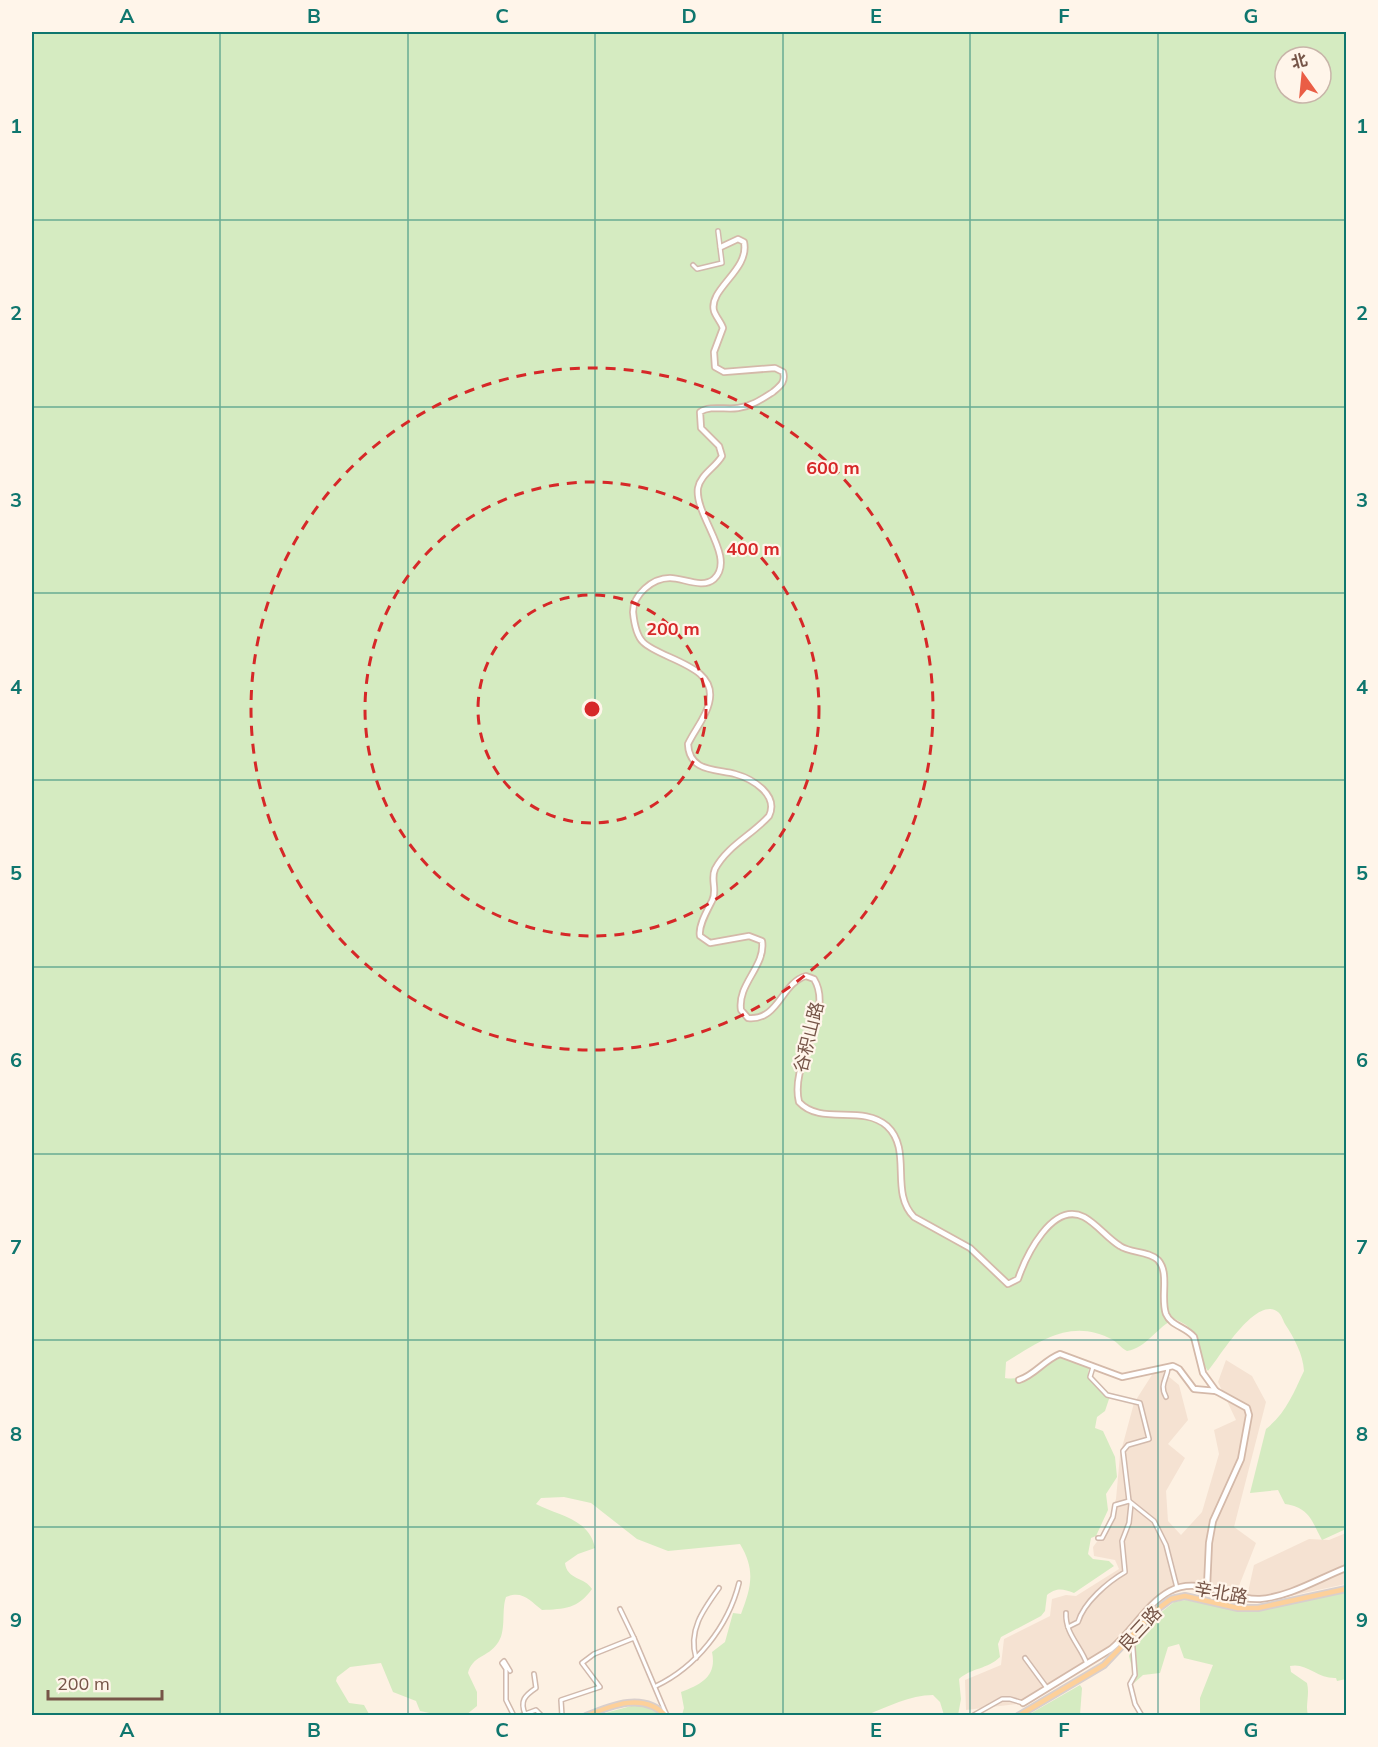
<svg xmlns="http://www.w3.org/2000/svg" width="1378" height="1747" viewBox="0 0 1378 1747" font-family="Mulish,'Noto Sans SC',sans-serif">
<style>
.residential{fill:#f5e2d2}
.green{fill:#d5ebc1;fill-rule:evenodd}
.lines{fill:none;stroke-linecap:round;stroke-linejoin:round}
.street-casing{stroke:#d1b9ac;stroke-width:6}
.secondary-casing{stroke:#d4b9a9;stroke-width:8}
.primary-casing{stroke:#d9cfcc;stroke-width:8}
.street{stroke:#fff;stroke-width:3}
.secondary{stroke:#fff;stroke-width:4.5}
.primary{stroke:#fdd09a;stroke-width:4.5}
.grid{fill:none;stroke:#0f766e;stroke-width:1.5;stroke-opacity:0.55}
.ring{fill:none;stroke:#d62828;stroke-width:3;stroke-dasharray:10 8}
.labels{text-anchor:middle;stroke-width:4.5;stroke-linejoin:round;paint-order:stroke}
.street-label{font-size:18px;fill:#765548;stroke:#fff5ea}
.centre{fill:#d62828;stroke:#fff5ea;stroke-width:3}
.ring-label{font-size:18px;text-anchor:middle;font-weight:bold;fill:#d62828;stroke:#fff5ea;stroke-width:4.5;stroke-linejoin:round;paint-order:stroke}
.neatline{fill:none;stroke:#0f766e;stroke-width:2}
.grid-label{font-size:20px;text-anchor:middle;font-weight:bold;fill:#0f766e}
</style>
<rect width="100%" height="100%" fill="#fdf1e3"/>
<g class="residential">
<path d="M 1226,1360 L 1252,1376 L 1266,1402 L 1234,1527 L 1256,1543 L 1235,1596 L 1194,1587 L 1156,1597 L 1120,1640 L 1079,1669 L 1017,1704 L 966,1710 L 965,1680 L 1001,1665 L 1004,1639 L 1050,1616 L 1052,1599 L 1066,1595 L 1076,1596 L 1119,1569 L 1115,1560 L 1094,1556 L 1093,1547 L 1105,1531 L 1116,1499 L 1120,1455 L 1134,1403 L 1157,1367 L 1179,1385 L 1188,1420 L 1168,1444 L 1185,1458 L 1166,1491 L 1168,1521 L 1181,1535 L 1202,1512 L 1219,1454 L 1214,1430 L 1236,1420 L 1218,1382 Z"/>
<path d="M 1346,1533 L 1346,1584 L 1262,1602 L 1246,1601 L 1254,1565 L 1309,1539 L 1329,1540 Z"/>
</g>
<g class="green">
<path d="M 32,32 L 1346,32 L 1346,1529 L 1322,1540 C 1311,1520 1310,1508 1285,1504 L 1278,1490 L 1250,1493 L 1266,1429 C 1286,1413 1293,1394 1304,1371 C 1303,1354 1294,1338 1285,1324 C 1283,1320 1281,1314 1278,1312 C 1256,1295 1220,1357 1208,1371 C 1192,1347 1209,1335 1175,1319 C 1157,1326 1147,1348 1127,1351 C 1121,1348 1118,1343 1113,1340 C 1072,1317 1040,1341 1006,1362 L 1005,1378 C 1025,1382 1042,1365 1058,1356 L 1090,1365 L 1088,1373 L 1099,1387 L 1110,1396 L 1105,1411 L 1097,1417 L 1095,1428 L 1103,1431 L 1115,1457 L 1117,1477 L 1106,1494 L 1108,1510 L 1096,1536 L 1091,1538 L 1088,1554 L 1093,1559 L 1109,1561 L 1114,1566 L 1074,1593 C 1063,1589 1057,1587 1047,1595 L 1045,1611 L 1041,1616 L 1001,1637 L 998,1644 L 1000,1657 C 988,1669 971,1668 959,1679 L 961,1699 L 958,1715 L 944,1715 L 940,1702 L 933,1695 C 910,1695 887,1707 867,1715 L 682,1715 L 684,1708 L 681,1692 C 702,1684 717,1676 712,1652 L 725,1642 L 733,1613 L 741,1614 C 751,1588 756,1570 740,1544 L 668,1551 L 637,1539 L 591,1503 L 564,1497 L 541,1498 L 536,1504 C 558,1516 589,1518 595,1548 L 578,1554 L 565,1563 C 567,1580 585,1577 592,1589 C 578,1609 564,1609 542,1610 C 530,1601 523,1590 506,1597 C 501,1611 507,1632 497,1644 C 488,1657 472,1656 468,1673 L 477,1692 L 477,1706 L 466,1715 L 439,1715 L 420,1711 L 416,1701 L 393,1692 L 381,1663 L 350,1667 L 337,1677 L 336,1681 L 349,1703 L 364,1705 L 369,1714 L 366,1715 L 32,1716 ZM 1285,57 L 1321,57 L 1321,93 L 1285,93 Z"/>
<path d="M 1346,1591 L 1346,1679 L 1337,1681 L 1336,1678 C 1318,1679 1306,1662 1290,1666 L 1291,1672 L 1307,1683 C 1310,1695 1305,1705 1308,1715 L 1200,1715 L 1200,1698 L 1213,1665 L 1184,1658 L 1179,1644 L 1168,1647 L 1160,1673 L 1143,1675 L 1134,1683 L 1130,1679 L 1133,1672 L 1129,1656 L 1137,1638 L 1149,1622 L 1174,1602 L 1186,1600 L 1236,1610 L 1263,1610 Z"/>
<path d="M 1080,1685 L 1082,1688 L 1080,1715 L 1028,1715 Z"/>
<path d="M 635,1705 L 651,1708 L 662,1715 L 594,1716 Z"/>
</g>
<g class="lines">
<defs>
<g id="street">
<path d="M 693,265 L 697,269 L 722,263 L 718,231"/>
<path d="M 1093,1367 L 1090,1377 L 1107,1395 L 1140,1403 L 1149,1439 L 1128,1445 L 1123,1451 L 1129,1501"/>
<path d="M 1166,1397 C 1159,1385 1167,1379 1168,1368"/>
<path d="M 1098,1538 L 1102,1538 L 1113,1517 L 1115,1505 L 1129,1501 L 1154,1521 L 1166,1545 L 1177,1588"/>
<path d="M 620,1609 L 634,1638"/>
<path d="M 1066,1613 C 1065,1634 1081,1646 1087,1664"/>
<path d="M 1068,1627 L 1078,1622 C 1084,1602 1108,1582 1125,1572 L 1122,1541 L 1129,1523 L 1131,1504"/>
<path d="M 1132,1636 L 1135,1675 L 1130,1684 L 1135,1704 L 1142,1716"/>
<path d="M 696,1658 C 688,1630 703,1610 719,1588"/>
<path d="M 1025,1658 L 1047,1688"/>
<path d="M 510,1671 L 504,1661 L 502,1663 L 506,1669 L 506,1700 L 514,1716"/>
<path d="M 656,1686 C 696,1667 728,1627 739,1583"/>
<path d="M 525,1714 C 520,1701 524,1696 536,1688 L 534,1674"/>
<path d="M 520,1716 L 536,1710 L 542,1716"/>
<path d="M 562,1716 L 561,1700 L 600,1687 L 582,1663 L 594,1654 L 634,1638 L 667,1716"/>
<path d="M 972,1716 L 1002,1699 L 1010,1699 L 1023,1703"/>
</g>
<g id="secondary">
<path d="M 721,247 L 738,239 L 744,242 C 750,270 708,289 714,311 C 716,317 721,322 723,328 L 714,352 L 715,367 L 724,372 L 775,368 L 783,372 C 786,382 780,386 773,392 C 762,399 752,406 738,408 C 726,410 710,405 700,412 L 701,428 L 719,446 L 722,456 C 716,467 700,475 698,488 C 694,515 737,558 714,579 C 703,589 683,578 670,578 C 652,578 633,595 633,612 C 634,622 636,635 643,642 C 661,660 719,665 709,703 C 706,717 694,731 688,744 C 689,772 716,769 735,774 C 753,779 779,795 769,816 C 752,835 727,846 715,869 C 710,880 718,890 712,901 C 707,911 698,926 700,936 L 710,943 L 749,936 L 762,941 C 766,966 737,984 741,1010 L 748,1018 C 779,1021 781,983 806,976 L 814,979 C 835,1013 789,1062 799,1102 C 821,1126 862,1104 887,1126 C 913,1150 889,1192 914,1217 L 970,1248 L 1008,1284 L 1018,1279 C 1026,1256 1052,1201 1084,1217 C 1097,1224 1107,1238 1120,1246 C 1130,1253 1149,1251 1158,1260 C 1170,1273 1160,1298 1166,1314 C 1171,1326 1186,1327 1194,1337 L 1203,1373 L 1216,1391"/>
<path d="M 1019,1380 C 1035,1375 1044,1360 1060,1354 L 1122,1377 L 1173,1366 L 1179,1369 L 1194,1389 L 1216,1391 L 1247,1408 L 1249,1415 L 1241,1459 L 1213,1521 L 1209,1543 L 1207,1587"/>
<path d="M 1023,1703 L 1111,1649 C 1132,1632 1146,1604 1170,1591 C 1200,1575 1232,1601 1260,1599 C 1289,1597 1320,1578 1346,1568"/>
</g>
<g id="primary">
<path d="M 586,1716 C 612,1705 644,1692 666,1716"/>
<path d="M 1018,1716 L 1104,1665 L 1155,1611 L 1171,1599 L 1185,1596 L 1238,1608 L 1258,1608 L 1346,1589"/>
</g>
</defs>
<use href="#street" class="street-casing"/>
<use href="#secondary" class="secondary-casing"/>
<use href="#primary" class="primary-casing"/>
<use href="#street" class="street"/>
<use href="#secondary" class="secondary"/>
<use href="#primary" class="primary"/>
</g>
<path class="grid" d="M 220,32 L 220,1716M 408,32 L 408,1716M 595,32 L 595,1716M 783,32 L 783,1716M 970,32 L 970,1716M 1158,32 L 1158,1716M 32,220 L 1346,220M 32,407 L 1346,407M 32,593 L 1346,593M 32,780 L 1346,780M 32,967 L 1346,967M 32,1154 L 1346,1154M 32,1340 L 1346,1340M 32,1527 L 1346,1527"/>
<g class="ring">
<circle cx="592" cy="709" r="114"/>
<circle cx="592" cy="709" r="227"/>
<circle cx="592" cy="709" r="341"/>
</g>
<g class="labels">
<g class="street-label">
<text transform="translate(809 1037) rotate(-76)" y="6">谷积山路</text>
<text transform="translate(1221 1593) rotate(10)" y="6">辛北路</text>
<text transform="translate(1140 1629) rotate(-47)" y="6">良三路</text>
</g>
</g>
<circle cx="592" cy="709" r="9" class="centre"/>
<g class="ring-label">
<text x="833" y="474">600 m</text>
<text x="753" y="555">400 m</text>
<text x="673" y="635">200 m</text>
</g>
<rect width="1378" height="1747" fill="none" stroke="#fff5ea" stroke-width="66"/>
<g transform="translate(1303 75) rotate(345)"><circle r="28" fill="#fff5ea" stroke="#c8b5a9" stroke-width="1.5"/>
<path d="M0-4.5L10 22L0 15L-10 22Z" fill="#ea5d45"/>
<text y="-9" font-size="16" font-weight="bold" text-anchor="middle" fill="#765548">北</text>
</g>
<path d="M48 1690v9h114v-9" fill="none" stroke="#765548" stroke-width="3"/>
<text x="57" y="1690" font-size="18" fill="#765548" stroke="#fff5ea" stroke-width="4.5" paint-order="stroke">200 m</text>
<rect x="33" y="33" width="1312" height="1681" class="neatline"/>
<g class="grid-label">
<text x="127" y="23">A</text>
<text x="314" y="23">B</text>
<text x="502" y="23">C</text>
<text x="689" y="23">D</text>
<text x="876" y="23">E</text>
<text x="1064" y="23">F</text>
<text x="1251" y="23">G</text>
<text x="16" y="133">1</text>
<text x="1362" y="133">1</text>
<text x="16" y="320">2</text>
<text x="1362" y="320">2</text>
<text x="16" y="507">3</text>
<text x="1362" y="507">3</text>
<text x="16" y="694">4</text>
<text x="1362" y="694">4</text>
<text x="16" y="880">5</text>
<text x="1362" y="880">5</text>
<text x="16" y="1067">6</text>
<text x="1362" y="1067">6</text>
<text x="16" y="1254">7</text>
<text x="1362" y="1254">7</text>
<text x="16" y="1441">8</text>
<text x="1362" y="1441">8</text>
<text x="16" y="1627">9</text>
<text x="1362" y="1627">9</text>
<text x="127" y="1737">A</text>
<text x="314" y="1737">B</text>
<text x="502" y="1737">C</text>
<text x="689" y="1737">D</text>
<text x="876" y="1737">E</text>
<text x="1064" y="1737">F</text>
<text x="1251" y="1737">G</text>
</g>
</svg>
